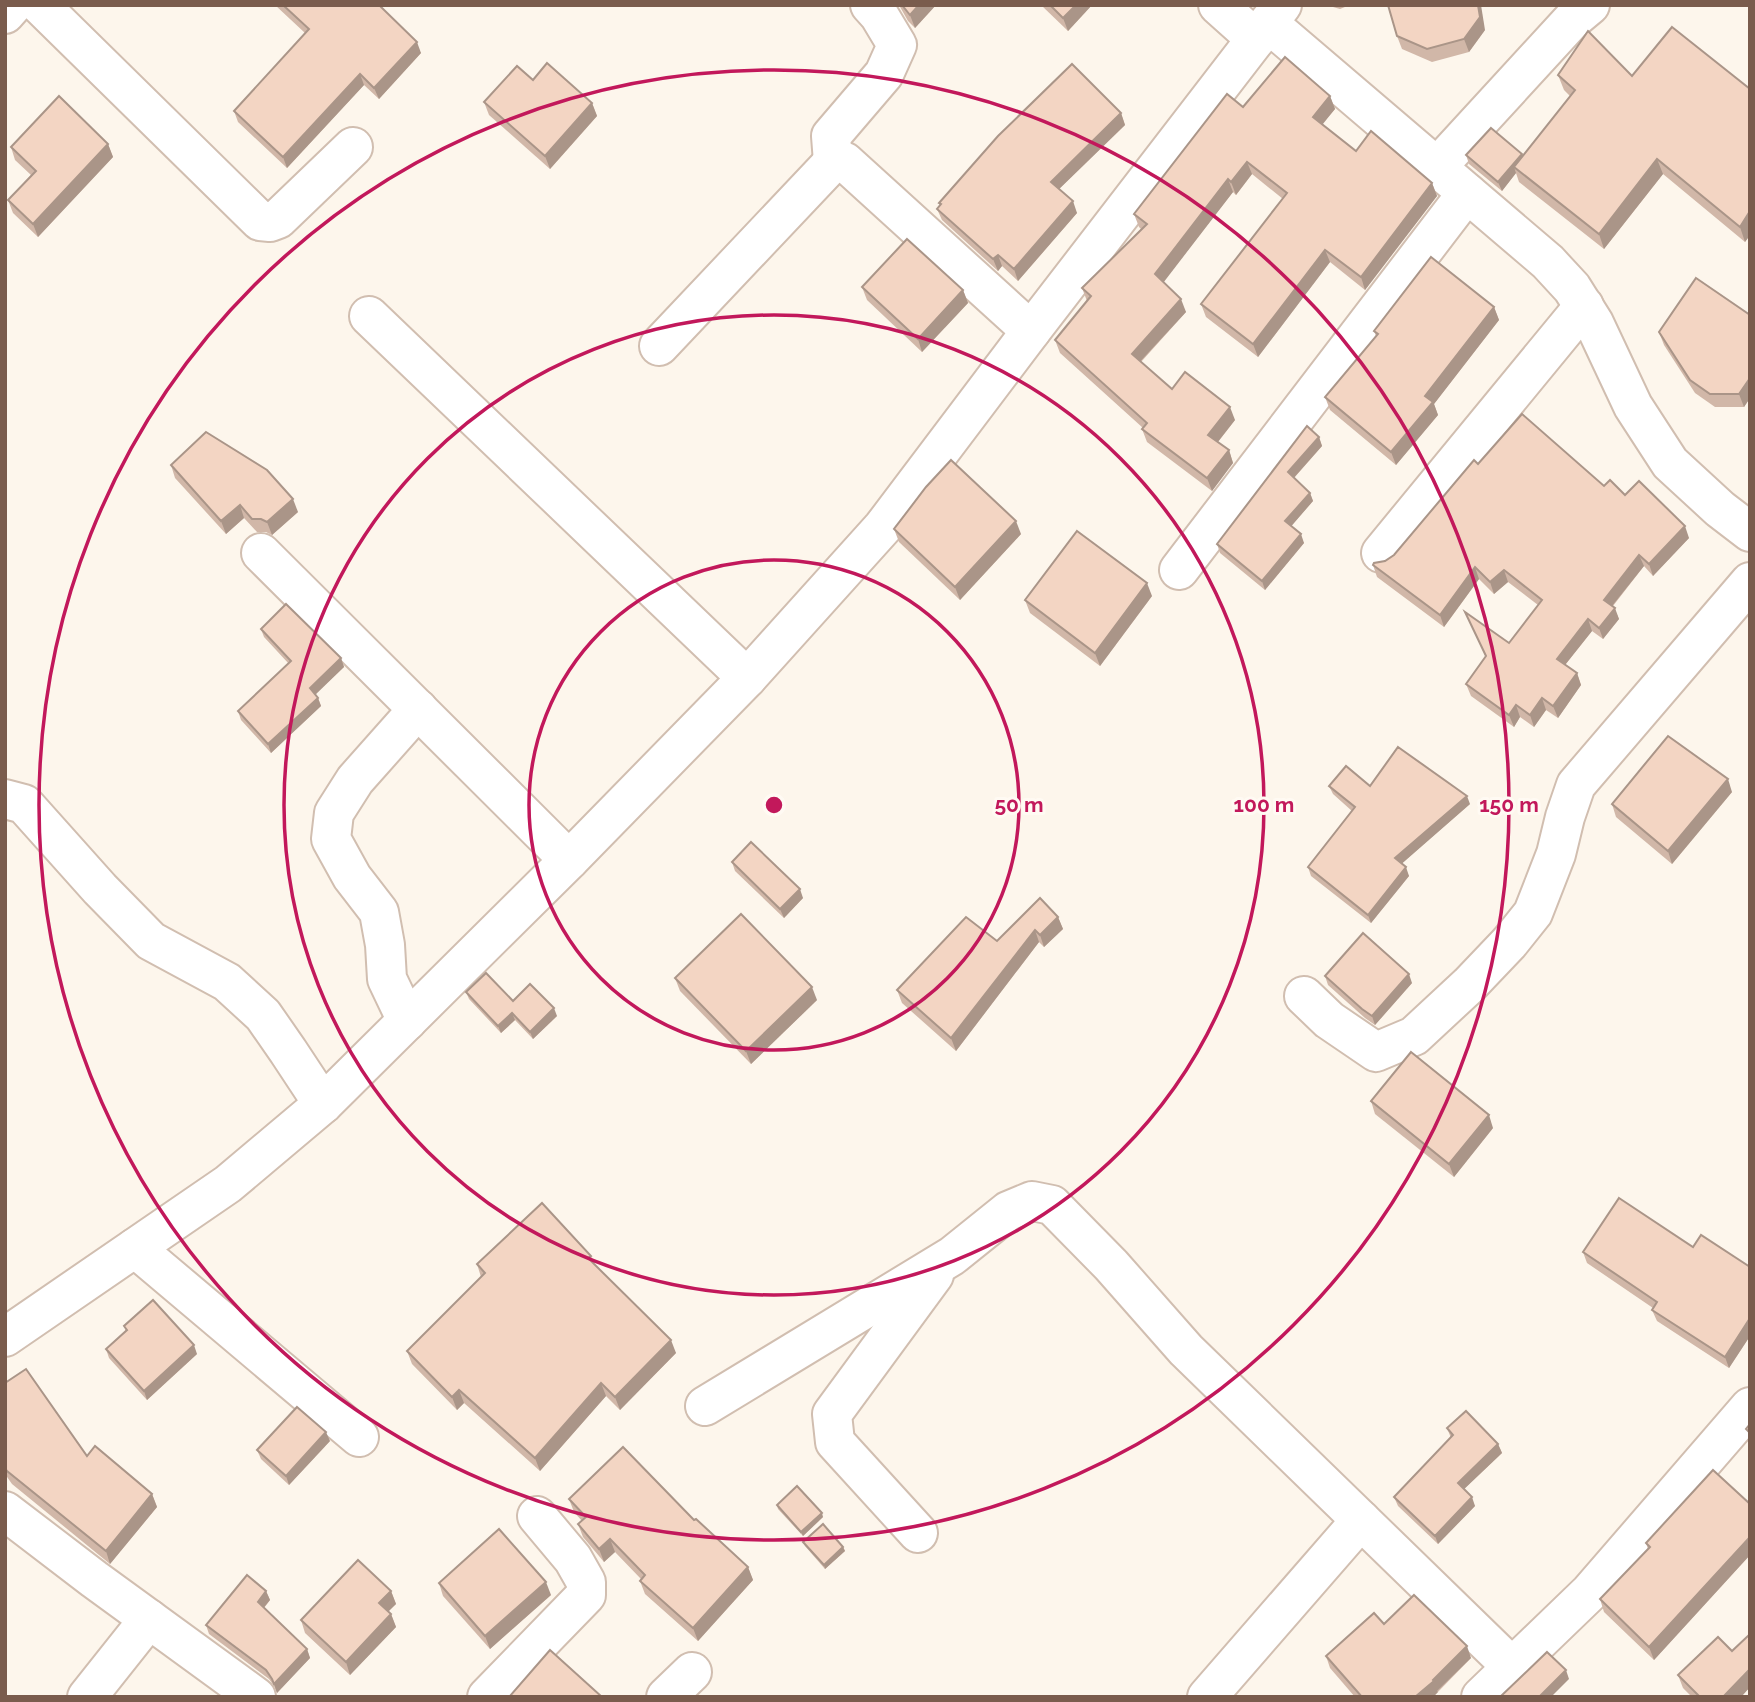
<svg xmlns="http://www.w3.org/2000/svg" width="1755" height="1702" viewBox="0 0 1755 1702" font-family="Raleway,sans-serif">
<style>
.lines{fill:none;stroke-linecap:round;stroke-linejoin:round}
.minor-casing{stroke:#d1beb0;stroke-width:42}
.minor{stroke:#fff;stroke-width:38}
.wall{fill:#d1b7a8}
.shaded-wall{fill:#aa9588}
.building{fill:#f3d5c3;stroke:#aa9588;stroke-width:2}
.ring{fill:none;stroke:#c2185b;stroke-width:3.5}
.centre{fill:#c2185b;stroke:#fffaf3;stroke-width:3.5}
.ring-label{font-size:21px;text-anchor:middle;font-weight:bold;fill:#c2185b;stroke:#fffaf3;stroke-width:6;stroke-linejoin:round;paint-order:stroke}
</style>
<rect width="100%" height="100%" fill="#fdf6ec"/>
<g class="lines">
<defs>
<g id="minor">
<path d="M 40,5 L 260,221 L 270,222 L 278,219 L 353,147"/>
<path d="M 1218,5 L 1256,39"/>
<path d="M 5,14 L 13,5"/>
<path d="M 1268,23 L 1548,262 L 1572,288 L 1594,323 L 1633,406 L 1670,463 L 1720,509 L 1750,532"/>
<path d="M 833,162 L 831,136 L 884,74 L 897,45 L 879,15 L 870,5"/>
<path d="M 1437,167 L 1572,20 L 1590,5"/>
<path d="M 369,316 L 747,678"/>
<path d="M 659,346 L 833,162 L 845,162 L 1031,331"/>
<path d="M 261,553 L 569,860"/>
<path d="M 1381,553 L 1584,306"/>
<path d="M 1179,570 L 1467,193"/>
<path d="M 5,799 L 24,804 L 100,889 L 151,941 L 227,982 L 263,1015 L 288,1051 L 323,1104"/>
<path d="M 1304,996 L 1329,1020 L 1376,1052 L 1414,1036 L 1469,985 L 1509,943 L 1533,913 L 1556,854 L 1565,817 L 1576,785 L 1750,582"/>
<path d="M 407,1021 L 387,979 L 385,945 L 379,912 L 352,877 L 331,839 L 334,813 L 355,780 L 418,709"/>
<path d="M 135,1248 L 359,1437"/>
<path d="M 5,1337 L 228,1184 L 323,1104 L 569,860 L 747,678 L 883,527 L 1031,331 L 1282,5"/>
<path d="M 705,1406 L 952,1256 L 1008,1211 L 1032,1201 L 1052,1205 L 1111,1265 L 1186,1350 L 1512,1667"/>
<path d="M 5,1511 L 94,1579 L 256,1697"/>
<path d="M 918,1533 L 835,1442 L 832,1414 L 934,1275"/>
<path d="M 87,1697 L 149,1619"/>
<path d="M 487,1697 L 586,1595 L 586,1582 L 573,1559 L 537,1516"/>
<path d="M 666,1697 L 692,1672"/>
<path d="M 1207,1697 L 1361,1520"/>
<path d="M 1481,1697 L 1590,1592 L 1750,1407"/>
</g>
</defs>
<use href="#minor" class="minor-casing"/>
<use href="#minor" class="minor"/>
</g>
<g class="wall">
<path d="M 275,5 L 379,5 L 421,53 L 379,99 L 364,85 L 287,168 L 238,122 L 234,111 L 305,33 Z"/>
<path d="M 899,5 L 936,5 L 915,28 L 908,21 Z"/>
<path d="M 1041,5 L 1092,5 L 1068,31 Z"/>
<path d="M 1326,5 L 1350,5 L 1340,9 Z"/>
<path d="M 1485,30 L 1469,52 L 1432,62 L 1402,49 L 1397,36 Z"/>
<path d="M 1558,75 L 1632,76 L 1750,89 L 1750,235 L 1745,242 L 1663,174 L 1604,249 L 1519,182 L 1516,173 L 1502,191 L 1469,164 L 1466,155 L 1522,154 L 1523,156 L 1570,96 L 1564,90 Z"/>
<path d="M 533,80 L 592,103 L 597,116 L 550,169 L 489,115 L 484,102 Z"/>
<path d="M 1330,96 L 1335,109 L 1322,124 L 1356,151 L 1432,183 L 1437,196 L 1365,290 L 1330,262 L 1258,357 L 1206,317 L 1201,304 L 1283,199 L 1252,174 L 1236,195 L 1233,192 L 1163,282 L 1186,312 L 1141,362 L 1172,389 L 1235,420 L 1218,442 L 1229,450 L 1233,463 L 1212,491 L 1147,442 L 1142,429 L 1143,428 L 1060,353 L 1055,340 L 1087,301 L 1082,288 L 1141,229 L 1139,227 L 1134,214 L 1243,107 Z"/>
<path d="M 1121,113 L 1125,125 L 1059,189 L 1077,213 L 1018,281 L 1002,266 L 998,271 L 942,220 L 937,209 L 940,205 L 939,203 Z"/>
<path d="M 108,144 L 113,157 L 38,237 L 13,213 L 8,200 L 31,175 L 15,160 L 11,147 Z"/>
<path d="M 862,287 L 963,290 L 968,303 L 922,352 L 867,300 Z"/>
<path d="M 1494,307 L 1499,320 L 1434,404 L 1438,415 L 1396,465 L 1330,410 L 1325,397 L 1376,336 L 1374,331 Z"/>
<path d="M 1750,315 L 1750,398 L 1744,407 L 1715,407 L 1695,393 L 1664,345 L 1659,332 Z"/>
<path d="M 1319,437 L 1322,446 L 1294,478 L 1310,493 L 1313,501 L 1291,526 L 1304,543 L 1265,590 L 1220,553 L 1217,544 Z"/>
<path d="M 1478,464 L 1604,486 L 1625,495 L 1689,538 L 1653,576 L 1644,566 L 1613,606 L 1619,619 L 1603,639 L 1592,631 L 1565,665 L 1577,673 L 1581,685 L 1558,718 L 1546,710 L 1534,727 L 1520,717 L 1514,727 L 1471,696 L 1466,684 L 1486,657 L 1465,612 L 1509,643 L 1538,605 L 1508,582 L 1494,594 L 1479,579 L 1444,627 L 1377,577 L 1373,565 L 1385,561 L 1394,555 Z"/>
<path d="M 171,465 L 298,512 L 272,535 L 266,532 L 257,532 L 244,518 L 226,534 L 175,478 Z"/>
<path d="M 894,529 L 1021,534 L 960,600 L 899,542 Z"/>
<path d="M 1152,596 L 1100,666 L 1030,613 L 1025,600 Z"/>
<path d="M 261,629 L 341,658 L 344,667 L 315,694 L 318,698 L 321,706 L 271,753 L 241,720 L 238,711 L 289,664 L 264,637 Z"/>
<path d="M 1329,786 L 1370,786 L 1470,804 L 1401,864 L 1409,876 L 1371,923 L 1311,876 L 1308,867 L 1352,811 L 1333,794 Z"/>
<path d="M 1732,792 L 1672,864 L 1616,817 L 1612,804 Z"/>
<path d="M 732,862 L 803,898 L 784,918 L 735,871 Z"/>
<path d="M 1058,917 L 1063,929 L 1044,947 L 1039,942 L 956,1051 L 902,1003 L 897,990 Z"/>
<path d="M 1325,976 L 1412,983 L 1375,1025 L 1365,1018 L 1328,985 Z"/>
<path d="M 675,978 L 817,1000 L 751,1064 L 680,991 Z"/>
<path d="M 466,992 L 557,1016 L 533,1039 L 515,1020 L 501,1033 L 469,999 Z"/>
<path d="M 1371,1101 L 1493,1128 L 1454,1177 L 1375,1114 Z"/>
<path d="M 1693,1247 L 1750,1267 L 1750,1336 L 1729,1368 L 1657,1321 L 1652,1310 L 1653,1308 L 1587,1263 L 1583,1252 Z"/>
<path d="M 591,1256 L 594,1264 L 676,1353 L 620,1410 L 606,1396 L 540,1471 L 464,1403 L 457,1410 L 412,1364 L 407,1351 L 481,1277 L 477,1264 Z"/>
<path d="M 124,1326 L 197,1354 L 147,1400 L 109,1358 L 106,1349 L 126,1332 Z"/>
<path d="M 5,1383 L 87,1456 L 152,1494 L 157,1507 L 110,1564 L 12,1484 L 5,1474 Z"/>
<path d="M 1447,1428 L 1498,1444 L 1502,1453 L 1464,1489 L 1475,1506 L 1438,1544 L 1398,1506 L 1394,1497 L 1451,1438 Z"/>
<path d="M 330,1441 L 289,1485 L 261,1459 L 257,1450 Z"/>
<path d="M 569,1499 L 694,1520 L 748,1567 L 753,1580 L 698,1641 L 645,1594 L 640,1581 L 641,1579 L 615,1552 L 604,1562 L 583,1537 L 578,1524 L 582,1521 L 574,1512 Z"/>
<path d="M 1750,1504 L 1750,1555 L 1654,1660 L 1604,1612 L 1600,1599 L 1648,1549 L 1646,1543 Z"/>
<path d="M 777,1505 L 823,1517 L 803,1536 L 778,1509 Z"/>
<path d="M 803,1542 L 843,1547 L 845,1551 L 825,1569 L 805,1546 Z"/>
<path d="M 439,1583 L 551,1595 L 490,1649 L 443,1596 Z"/>
<path d="M 266,1591 L 270,1600 L 264,1608 L 307,1649 L 310,1658 L 277,1693 L 274,1686 L 269,1679 L 209,1634 L 206,1625 Z"/>
<path d="M 391,1591 L 396,1604 L 388,1611 L 391,1614 L 396,1627 L 350,1675 L 305,1633 L 301,1620 Z"/>
<path d="M 1384,1624 L 1471,1658 L 1433,1697 L 1355,1697 L 1330,1668 L 1326,1656 Z"/>
<path d="M 1750,1634 L 1750,1687 L 1741,1697 L 1692,1697 L 1683,1688 L 1678,1675 L 1732,1651 Z"/>
</g>
<g class="shaded-wall">
<path d="M 919,5 L 936,5 L 915,28 L 910,15 Z"/>
<path d="M 1076,5 L 1092,5 L 1068,31 L 1063,18 Z"/>
<path d="M 1478,5 L 1481,5 L 1485,30 L 1469,52 L 1464,39 Z"/>
<path d="M 417,42 L 421,53 L 379,99 L 374,88 Z"/>
<path d="M 360,74 L 364,85 L 287,168 L 283,157 Z"/>
<path d="M 1330,96 L 1335,109 L 1318,130 L 1313,117 Z"/>
<path d="M 592,103 L 597,116 L 550,169 L 545,156 Z"/>
<path d="M 1121,113 L 1125,125 L 1055,193 L 1051,182 Z"/>
<path d="M 108,144 L 113,157 L 38,237 L 33,224 Z"/>
<path d="M 1522,154 L 1525,163 L 1514,167 L 1516,173 L 1502,191 L 1498,182 Z"/>
<path d="M 1657,159 L 1663,174 L 1604,249 L 1599,234 Z"/>
<path d="M 1247,162 L 1252,174 L 1236,195 L 1231,182 Z"/>
<path d="M 1228,179 L 1233,192 L 1160,287 L 1155,274 Z"/>
<path d="M 1432,183 L 1437,196 L 1365,290 L 1361,277 Z"/>
<path d="M 1073,201 L 1077,213 L 1018,281 L 1014,269 Z"/>
<path d="M 1750,211 L 1750,235 L 1745,242 L 1740,227 Z"/>
<path d="M 1325,250 L 1330,262 L 1258,357 L 1253,344 Z"/>
<path d="M 998,255 L 1002,266 L 998,271 L 993,259 Z"/>
<path d="M 963,290 L 968,303 L 922,352 L 918,339 Z"/>
<path d="M 1181,299 L 1186,312 L 1136,366 L 1132,354 Z"/>
<path d="M 1494,307 L 1499,320 L 1434,404 L 1438,415 L 1396,465 L 1391,452 L 1425,396 Z"/>
<path d="M 1750,378 L 1750,398 L 1744,407 L 1739,394 Z"/>
<path d="M 1230,407 L 1235,420 L 1213,448 L 1208,435 Z"/>
<path d="M 1319,437 L 1322,446 L 1291,481 L 1288,472 Z"/>
<path d="M 1229,450 L 1233,463 L 1212,491 L 1207,478 Z"/>
<path d="M 1310,493 L 1313,501 L 1288,530 L 1285,521 Z"/>
<path d="M 293,499 L 298,512 L 272,535 L 267,522 Z"/>
<path d="M 240,505 L 244,518 L 226,534 L 221,521 Z"/>
<path d="M 1016,521 L 1021,534 L 960,600 L 955,587 Z"/>
<path d="M 1685,526 L 1689,538 L 1653,576 L 1649,564 Z"/>
<path d="M 1301,534 L 1304,543 L 1265,590 L 1262,581 Z"/>
<path d="M 1639,555 L 1644,566 L 1608,611 L 1604,600 Z"/>
<path d="M 1475,567 L 1479,579 L 1444,627 L 1440,615 Z"/>
<path d="M 1504,570 L 1508,582 L 1494,594 L 1490,582 Z"/>
<path d="M 1147,583 L 1152,596 L 1100,666 L 1095,653 Z"/>
<path d="M 1615,608 L 1619,619 L 1603,639 L 1599,628 Z"/>
<path d="M 1588,619 L 1592,631 L 1561,670 L 1557,659 Z"/>
<path d="M 341,658 L 344,667 L 313,697 L 310,688 Z"/>
<path d="M 1577,673 L 1581,685 L 1558,718 L 1553,706 Z"/>
<path d="M 318,698 L 321,706 L 271,753 L 268,744 Z"/>
<path d="M 1542,698 L 1546,710 L 1534,727 L 1530,715 Z"/>
<path d="M 1516,705 L 1520,717 L 1514,727 L 1509,715 Z"/>
<path d="M 1728,779 L 1732,792 L 1672,864 L 1668,851 Z"/>
<path d="M 1467,796 L 1470,804 L 1398,867 L 1395,858 Z"/>
<path d="M 1406,867 L 1409,876 L 1371,923 L 1368,915 Z"/>
<path d="M 800,889 L 803,898 L 784,918 L 780,909 Z"/>
<path d="M 1058,917 L 1063,929 L 1044,947 L 1040,935 Z"/>
<path d="M 1035,930 L 1039,942 L 956,1051 L 951,1038 Z"/>
<path d="M 1409,974 L 1412,983 L 1375,1025 L 1372,1016 Z"/>
<path d="M 812,987 L 817,1000 L 751,1064 L 746,1051 Z"/>
<path d="M 554,1008 L 557,1016 L 533,1039 L 530,1032 Z"/>
<path d="M 512,1013 L 515,1020 L 501,1033 L 498,1026 Z"/>
<path d="M 1489,1115 L 1493,1128 L 1454,1177 L 1449,1164 Z"/>
<path d="M 1750,1318 L 1750,1336 L 1729,1368 L 1725,1357 Z"/>
<path d="M 671,1340 L 676,1353 L 620,1410 L 615,1397 Z"/>
<path d="M 194,1345 L 197,1354 L 147,1400 L 144,1391 Z"/>
<path d="M 601,1383 L 606,1396 L 540,1471 L 535,1458 Z"/>
<path d="M 459,1390 L 464,1403 L 457,1410 L 452,1397 Z"/>
<path d="M 326,1432 L 330,1441 L 289,1485 L 286,1476 Z"/>
<path d="M 1498,1444 L 1502,1453 L 1461,1492 L 1458,1483 Z"/>
<path d="M 152,1494 L 157,1507 L 110,1564 L 106,1551 Z"/>
<path d="M 1472,1497 L 1475,1506 L 1438,1544 L 1435,1536 Z"/>
<path d="M 822,1513 L 823,1517 L 803,1536 L 801,1532 Z"/>
<path d="M 1750,1537 L 1750,1555 L 1654,1660 L 1649,1647 Z"/>
<path d="M 610,1539 L 615,1552 L 604,1562 L 599,1549 Z"/>
<path d="M 843,1547 L 845,1551 L 825,1569 L 824,1565 Z"/>
<path d="M 748,1567 L 753,1580 L 698,1641 L 693,1628 Z"/>
<path d="M 546,1582 L 551,1595 L 490,1649 L 485,1636 Z"/>
<path d="M 266,1591 L 270,1600 L 261,1611 L 258,1602 Z"/>
<path d="M 391,1591 L 396,1604 L 384,1616 L 379,1603 Z"/>
<path d="M 391,1614 L 396,1627 L 350,1675 L 346,1662 Z"/>
<path d="M 1467,1646 L 1471,1658 L 1437,1691 L 1438,1692 L 1433,1697 L 1415,1697 Z"/>
<path d="M 307,1649 L 310,1658 L 277,1693 L 274,1684 Z"/>
<path d="M 1750,1669 L 1750,1687 L 1741,1697 L 1723,1697 Z"/>
<path d="M 1566,1670 L 1569,1679 L 1551,1697 L 1539,1697 Z"/>
</g>
<g class="building">
<path d="M 283,5 L 379,5 L 417,42 L 374,88 L 360,74 L 283,157 L 234,111 L 309,29 Z"/>
<path d="M 902,5 L 919,5 L 910,15 Z"/>
<path d="M 1050,5 L 1076,5 L 1063,18 Z"/>
<path d="M 1388,5 L 1478,5 L 1480,17 L 1464,39 L 1427,49 L 1397,36 Z"/>
<path d="M 1672,27 L 1750,89 L 1750,211 L 1740,227 L 1657,159 L 1599,234 L 1514,167 L 1575,90 L 1558,75 L 1588,31 L 1632,76 Z"/>
<path d="M 1285,57 L 1330,96 L 1313,117 L 1356,151 L 1371,131 L 1432,183 L 1361,277 L 1325,250 L 1253,344 L 1201,304 L 1287,193 L 1247,162 L 1231,182 L 1228,179 L 1155,274 L 1181,299 L 1132,354 L 1172,389 L 1185,372 L 1230,407 L 1208,435 L 1229,450 L 1207,478 L 1142,429 L 1147,423 L 1055,340 L 1091,296 L 1082,288 L 1147,224 L 1134,214 L 1227,94 L 1243,107 Z"/>
<path d="M 547,63 L 592,103 L 545,156 L 484,102 L 517,66 L 533,80 Z"/>
<path d="M 1072,64 L 1121,113 L 1051,182 L 1073,201 L 1014,269 L 998,255 L 993,259 L 937,209 L 941,204 L 939,203 L 998,136 Z"/>
<path d="M 59,96 L 108,144 L 33,224 L 8,200 L 36,171 L 11,147 Z"/>
<path d="M 1491,128 L 1522,154 L 1498,182 L 1466,155 Z"/>
<path d="M 907,239 L 963,290 L 918,339 L 862,287 Z"/>
<path d="M 1431,257 L 1494,307 L 1425,396 L 1433,402 L 1391,452 L 1325,397 L 1378,334 L 1374,331 Z"/>
<path d="M 1696,278 L 1750,315 L 1750,378 L 1739,394 L 1710,394 L 1690,380 L 1659,332 Z"/>
<path d="M 1522,414 L 1604,486 L 1610,480 L 1625,495 L 1639,481 L 1685,526 L 1649,564 L 1639,555 L 1604,600 L 1615,608 L 1599,628 L 1588,619 L 1557,659 L 1577,673 L 1553,706 L 1542,698 L 1530,715 L 1516,705 L 1509,715 L 1466,684 L 1486,656 L 1465,612 L 1509,643 L 1542,600 L 1504,570 L 1490,582 L 1475,567 L 1440,615 L 1373,565 L 1374,563 L 1385,561 L 1394,555 L 1474,460 L 1478,464 Z"/>
<path d="M 1307,426 L 1319,437 L 1288,472 L 1310,493 L 1285,521 L 1301,534 L 1262,581 L 1217,544 Z"/>
<path d="M 206,432 L 267,470 L 293,499 L 267,522 L 261,519 L 252,519 L 240,505 L 221,521 L 171,465 Z"/>
<path d="M 951,460 L 1016,521 L 955,587 L 894,529 L 926,487 Z"/>
<path d="M 1077,531 L 1147,583 L 1095,653 L 1025,600 Z"/>
<path d="M 286,604 L 341,658 L 310,688 L 318,698 L 268,744 L 238,711 L 291,661 L 261,629 Z"/>
<path d="M 1668,736 L 1728,779 L 1668,851 L 1612,804 Z"/>
<path d="M 1398,747 L 1467,796 L 1395,858 L 1406,867 L 1368,915 L 1308,867 L 1355,807 L 1329,786 L 1346,766 L 1370,786 Z"/>
<path d="M 751,842 L 800,889 L 780,909 L 732,862 Z"/>
<path d="M 1040,898 L 1058,917 L 1040,935 L 1035,930 L 951,1038 L 897,990 L 966,917 L 997,941 Z"/>
<path d="M 741,914 L 812,987 L 746,1051 L 675,978 Z"/>
<path d="M 1363,933 L 1409,974 L 1372,1016 L 1362,1009 L 1325,976 Z"/>
<path d="M 486,973 L 513,1001 L 530,984 L 554,1008 L 530,1032 L 512,1013 L 498,1026 L 466,992 Z"/>
<path d="M 1411,1052 L 1489,1115 L 1449,1164 L 1371,1101 Z"/>
<path d="M 1619,1198 L 1693,1247 L 1701,1235 L 1750,1267 L 1750,1318 L 1725,1357 L 1652,1310 L 1657,1302 L 1583,1252 Z"/>
<path d="M 542,1203 L 591,1256 L 588,1258 L 671,1340 L 615,1397 L 601,1383 L 535,1458 L 459,1390 L 452,1397 L 407,1351 L 485,1273 L 477,1264 Z"/>
<path d="M 153,1300 L 194,1345 L 144,1391 L 106,1349 L 127,1330 L 124,1326 Z"/>
<path d="M 26,1369 L 87,1456 L 95,1446 L 152,1494 L 106,1551 L 7,1471 L 5,1468 L 5,1383 Z"/>
<path d="M 297,1407 L 326,1432 L 286,1476 L 257,1450 Z"/>
<path d="M 1466,1411 L 1498,1444 L 1458,1483 L 1472,1497 L 1435,1536 L 1394,1497 L 1453,1435 L 1447,1428 Z"/>
<path d="M 1750,1424 L 1750,1433 L 1746,1429 Z"/>
<path d="M 623,1447 L 694,1520 L 696,1519 L 748,1567 L 693,1628 L 640,1581 L 645,1575 L 610,1539 L 599,1549 L 578,1524 L 586,1517 L 569,1499 Z"/>
<path d="M 1713,1470 L 1750,1504 L 1750,1537 L 1649,1647 L 1600,1599 L 1650,1547 L 1646,1543 Z"/>
<path d="M 797,1486 L 822,1513 L 801,1532 L 777,1505 Z"/>
<path d="M 823,1524 L 843,1547 L 824,1565 L 803,1542 Z"/>
<path d="M 499,1529 L 546,1582 L 485,1636 L 439,1583 Z"/>
<path d="M 358,1560 L 391,1591 L 379,1603 L 391,1614 L 346,1662 L 301,1620 Z"/>
<path d="M 247,1575 L 266,1591 L 258,1602 L 307,1649 L 274,1684 L 272,1679 L 266,1670 L 206,1625 Z"/>
<path d="M 1414,1595 L 1467,1646 L 1433,1680 L 1434,1681 L 1415,1697 L 1362,1697 L 1326,1656 L 1374,1613 L 1384,1624 Z"/>
<path d="M 1750,1634 L 1750,1669 L 1723,1697 L 1700,1697 L 1678,1675 L 1718,1637 L 1732,1651 Z"/>
<path d="M 550,1650 L 602,1697 L 509,1697 Z"/>
<path d="M 1547,1652 L 1566,1670 L 1539,1697 L 1500,1697 Z"/>
</g>
<g class="ring">
<circle cx="774" cy="805" r="245"/>
<circle cx="774" cy="805" r="490"/>
<circle cx="774" cy="805" r="735"/>
</g>
<circle cx="774" cy="805" r="10" class="centre"/>
<g class="ring-label">
<text x="1019" y="812">50 m</text>
<text x="1264" y="812">100 m</text>
<text x="1509" y="812">150 m</text>
</g>
<rect width="1755" height="1702" fill="none" stroke="#7a5c4d" stroke-width="14"/>
</svg>
